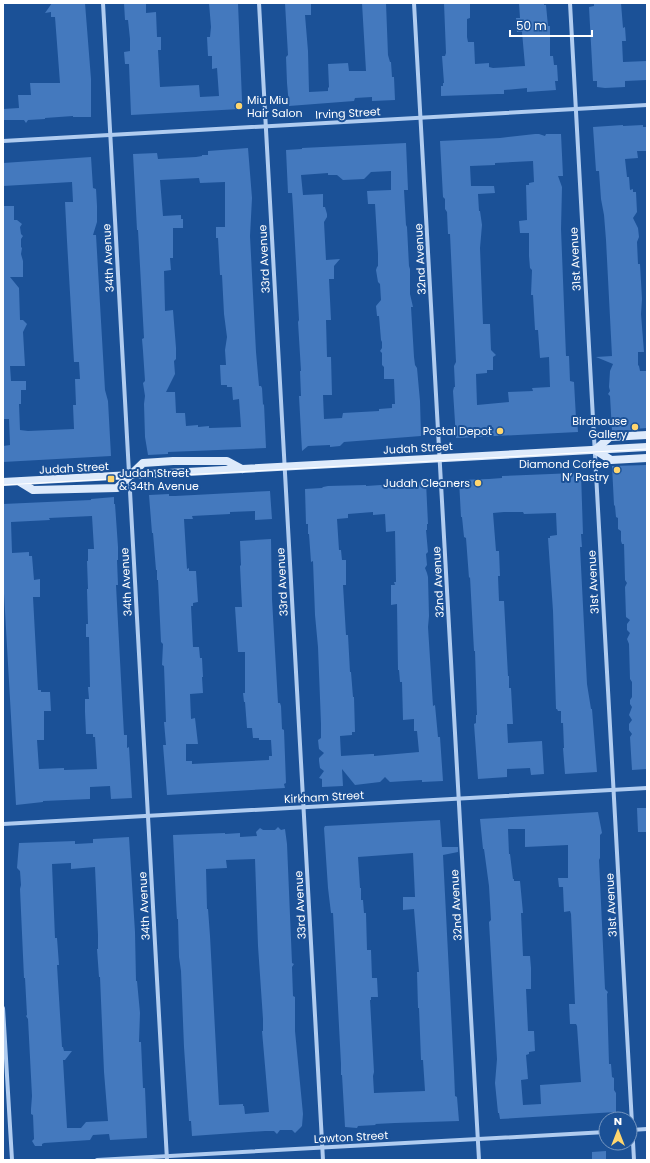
<svg xmlns="http://www.w3.org/2000/svg" width="650" height="1163" viewBox="0 0 650 1163" font-family="Poppins,sans-serif">
<style>
.building{fill:#4479be;fill-rule:evenodd}
.lines{fill:none;stroke-linecap:round;stroke-linejoin:round}
.street{stroke:#b0ccf0;stroke-width:4}
.secondary{stroke:#ddeafb;stroke-width:8}
.tram{stroke:#fff;stroke-width:1}
.poi-dot{fill:#ffd66e;stroke:#1b5197;stroke-width:1.5}
.labels{text-anchor:middle;stroke-width:4;stroke-linejoin:round;paint-order:stroke}
.poi-label{font-size:11px;fill:#fff;stroke:#1b5197;text-anchor:end}
.street-label{font-size:11px;fill:#fff;stroke:#1b5197}
</style>
<rect width="100%" height="100%" fill="#1b5197"/>
<g class="building">
<path d="M 52,3 L 85,3 L 91,79 L 91,117 L 73,117 L 73,116 L 45,118 L 45,119 L 28,120 L 26,123 L 24,120 L 3,120 L 3,109 L 19,108 L 18,95 L 31,95 L 30,83 L 60,83 L 55,17 L 51,17 L 51,12 L 45,13 Z"/>
<path d="M 124,3 L 146,3 L 146,13 L 156,12 L 157,37 L 161,37 L 161,50 L 158,50 L 160,87 L 199,85 L 200,97 L 219,96 L 217,68 L 212,69 L 212,56 L 208,56 L 207,37 L 210,37 L 211,27 L 209,3 L 238,3 L 242,100 L 242,106 L 240,109 L 131,115 L 129,64 L 125,64 L 124,52 L 130,51 L 130,39 L 128,20 L 125,20 Z"/>
<path d="M 285,3 L 311,3 L 311,15 L 305,15 L 308,51 L 309,92 L 328,91 L 328,88 L 329,87 L 328,64 L 348,63 L 349,71 L 366,71 L 362,3 L 386,3 L 388,55 L 390,62 L 391,62 L 392,77 L 394,77 L 395,100 L 372,101 L 372,97 L 355,98 L 354,101 L 289,106 L 287,83 L 286,57 L 288,55 Z"/>
<path d="M 444,3 L 470,3 L 470,18 L 467,19 L 467,37 L 468,42 L 474,42 L 475,64 L 489,63 L 489,67 L 493,68 L 525,66 L 522,32 L 517,32 L 516,18 L 520,18 L 519,3 L 544,3 L 544,5 L 546,5 L 548,26 L 550,26 L 550,56 L 553,56 L 554,65 L 557,65 L 558,81 L 555,81 L 556,90 L 527,92 L 527,88 L 504,90 L 504,94 L 498,94 L 441,96 L 441,86 L 443,86 L 443,83 L 444,83 L 442,56 L 445,56 L 446,53 Z"/>
<path d="M 594,3 L 621,3 L 623,28 L 625,27 L 626,41 L 622,41 L 623,62 L 647,61 L 647,80 L 625,81 L 625,87 L 605,88 L 597,87 L 597,81 L 593,81 L 589,7 L 594,6 Z"/>
<path d="M 623,125 L 623,126 L 643,125 L 643,127 L 647,127 L 647,151 L 637,151 L 638,158 L 625,159 L 627,177 L 629,177 L 630,190 L 633,189 L 633,192 L 636,192 L 637,212 L 633,218 L 638,228 L 639,237 L 637,242 L 638,264 L 640,264 L 642,299 L 641,314 L 644,352 L 638,352 L 638,365 L 639,366 L 640,371 L 647,371 L 647,428 L 634,429 L 634,430 L 612,431 L 610,396 L 608,394 L 610,391 L 609,387 L 610,371 L 613,364 L 596,357 L 612,356 L 606,240 L 604,215 L 601,199 L 599,171 L 596,171 L 593,127 Z"/>
<path d="M 535,134 L 539,134 L 545,136 L 546,134 L 561,134 L 563,176 L 558,176 L 562,187 L 561,229 L 566,356 L 569,356 L 570,381 L 574,382 L 576,418 L 577,418 L 578,432 L 456,438 L 453,391 L 454,387 L 455,387 L 454,366 L 456,362 L 454,319 L 450,234 L 448,234 L 447,212 L 445,209 L 445,199 L 443,197 L 440,141 L 500,138 ZM 533,161 L 534,182 L 529,183 L 529,185 L 526,185 L 527,220 L 519,221 L 520,233 L 529,233 L 529,256 L 530,268 L 532,270 L 531,295 L 533,295 L 535,330 L 538,330 L 540,358 L 549,357 L 550,387 L 532,388 L 533,391 L 508,392 L 509,402 L 477,405 L 476,374 L 487,373 L 487,370 L 493,370 L 493,357 L 496,355 L 491,350 L 490,324 L 483,324 L 480,248 L 482,225 L 480,211 L 479,211 L 478,194 L 495,193 L 494,186 L 471,186 L 470,166 L 495,165 L 495,163 Z"/>
<path d="M 406,143 L 408,190 L 404,190 L 406,225 L 407,227 L 409,266 L 410,269 L 410,294 L 413,307 L 411,307 L 414,357 L 415,365 L 417,368 L 420,401 L 421,436 L 344,442 L 340,446 L 330,447 L 330,445 L 308,446 L 302,451 L 299,396 L 301,396 L 300,371 L 301,371 L 298,322 L 299,320 L 293,208 L 292,193 L 288,193 L 286,150 L 302,149 L 302,148 ZM 391,171 L 391,190 L 367,191 L 368,204 L 375,204 L 378,254 L 378,266 L 377,267 L 376,270 L 378,282 L 380,284 L 381,300 L 376,306 L 377,316 L 379,316 L 381,340 L 382,342 L 382,348 L 380,351 L 382,353 L 382,365 L 384,367 L 384,379 L 394,379 L 395,404 L 392,404 L 392,408 L 379,409 L 379,411 L 343,413 L 342,418 L 324,419 L 323,395 L 332,395 L 331,357 L 327,357 L 326,320 L 331,320 L 329,279 L 334,279 L 334,266 L 340,259 L 326,260 L 324,222 L 327,217 L 327,214 L 325,207 L 323,207 L 323,194 L 303,195 L 301,175 L 328,173 L 328,175 L 337,175 L 343,180 L 364,179 L 371,172 Z"/>
<path d="M 248,148 L 252,198 L 250,236 L 256,352 L 259,386 L 261,386 L 262,388 L 263,405 L 264,404 L 266,448 L 168,452 L 168,454 L 148,455 L 145,437 L 144,404 L 145,396 L 143,383 L 145,381 L 143,351 L 142,339 L 144,338 L 138,230 L 137,230 L 133,154 L 157,153 L 158,159 L 196,157 L 202,156 L 202,155 L 208,155 L 208,151 ZM 199,178 L 200,183 L 225,182 L 225,227 L 216,227 L 216,238 L 218,238 L 220,275 L 222,275 L 224,314 L 227,337 L 225,350 L 226,365 L 220,365 L 221,385 L 227,385 L 227,387 L 232,387 L 233,400 L 239,399 L 241,427 L 209,428 L 209,426 L 198,427 L 198,425 L 186,426 L 185,413 L 176,413 L 175,392 L 166,392 L 175,374 L 174,361 L 176,359 L 176,348 L 173,310 L 165,311 L 164,271 L 171,270 L 170,258 L 173,258 L 173,228 L 183,228 L 183,219 L 181,219 L 181,215 L 163,216 L 160,180 Z"/>
<path d="M 91,157 L 93,188 L 96,189 L 97,206 L 97,222 L 93,235 L 96,235 L 105,390 L 108,401 L 111,456 L 3,462 L 3,446 L 10,445 L 9,419 L 3,419 L 3,206 L 14,206 L 14,220 L 17,220 L 22,224 L 20,227 L 21,234 L 23,236 L 21,239 L 21,247 L 22,248 L 21,254 L 23,261 L 23,277 L 10,277 L 19,288 L 20,320 L 23,320 L 27,324 L 23,332 L 25,366 L 10,366 L 11,381 L 26,381 L 26,390 L 21,390 L 21,404 L 19,404 L 20,430 L 28,431 L 74,429 L 73,405 L 76,405 L 75,379 L 80,379 L 79,362 L 74,362 L 67,241 L 65,202 L 73,202 L 72,182 L 3,186 L 3,163 Z"/>
<path d="M 647,465 L 647,769 L 632,770 L 630,737 L 632,734 L 629,730 L 629,724 L 632,720 L 629,715 L 632,707 L 630,704 L 630,700 L 632,697 L 632,682 L 630,679 L 629,644 L 627,639 L 630,633 L 627,630 L 627,624 L 630,620 L 626,617 L 625,587 L 627,583 L 625,580 L 624,544 L 622,544 L 621,541 L 621,531 L 618,529 L 618,518 L 616,517 L 615,506 L 614,505 L 612,466 Z"/>
<path d="M 575,473 L 581,473 L 583,534 L 581,534 L 582,547 L 580,547 L 587,684 L 591,709 L 592,709 L 597,772 L 565,774 L 563,748 L 564,748 L 563,723 L 561,723 L 561,711 L 558,711 L 557,709 L 556,709 L 553,611 L 548,538 L 550,538 L 550,536 L 557,535 L 556,513 L 524,514 L 523,512 L 504,512 L 493,513 L 496,551 L 499,551 L 500,576 L 498,576 L 499,601 L 504,601 L 508,676 L 509,676 L 509,688 L 511,688 L 513,724 L 507,724 L 508,743 L 542,741 L 544,774 L 531,775 L 530,768 L 507,769 L 507,777 L 478,779 L 474,724 L 476,723 L 476,715 L 477,715 L 475,651 L 474,651 L 470,577 L 469,578 L 466,538 L 464,537 L 462,517 L 461,517 L 459,480 L 489,479 L 502,478 L 502,476 Z"/>
<path d="M 426,482 L 428,524 L 427,524 L 427,530 L 426,530 L 428,552 L 426,554 L 427,565 L 425,568 L 427,573 L 428,577 L 429,616 L 428,627 L 433,706 L 435,705 L 438,737 L 440,737 L 443,781 L 422,782 L 422,780 L 390,782 L 385,777 L 380,782 L 355,785 L 342,769 L 343,786 L 322,787 L 322,779 L 319,778 L 324,771 L 320,768 L 319,761 L 319,758 L 324,753 L 319,749 L 318,740 L 321,738 L 321,724 L 318,647 L 315,615 L 313,561 L 311,562 L 309,534 L 308,534 L 308,524 L 306,524 L 305,489 L 322,488 L 323,487 L 328,486 L 366,485 L 366,486 ZM 373,512 L 373,515 L 385,514 L 386,532 L 395,531 L 396,582 L 394,582 L 395,585 L 391,585 L 391,605 L 397,604 L 398,670 L 399,670 L 400,682 L 402,682 L 403,720 L 414,719 L 414,731 L 417,731 L 419,752 L 374,756 L 374,754 L 371,754 L 341,756 L 340,736 L 352,735 L 352,732 L 355,732 L 354,697 L 353,697 L 351,672 L 350,672 L 348,635 L 346,635 L 343,585 L 346,585 L 346,560 L 342,560 L 341,550 L 339,550 L 337,519 L 348,518 L 348,514 Z"/>
<path d="M 270,491 L 272,519 L 255,520 L 255,511 L 230,512 L 230,514 L 192,516 L 193,519 L 184,519 L 187,569 L 189,568 L 189,571 L 196,571 L 198,602 L 193,603 L 193,606 L 191,606 L 193,647 L 199,647 L 200,658 L 202,658 L 203,677 L 202,677 L 203,693 L 190,694 L 191,719 L 195,718 L 198,744 L 186,744 L 186,761 L 192,761 L 192,764 L 269,760 L 269,756 L 272,756 L 271,740 L 259,740 L 259,738 L 253,738 L 252,728 L 247,728 L 245,702 L 244,702 L 243,693 L 245,693 L 245,652 L 238,652 L 235,607 L 242,607 L 240,566 L 241,565 L 240,541 L 271,539 L 272,599 L 278,703 L 280,703 L 281,706 L 282,729 L 284,730 L 286,783 L 284,784 L 285,788 L 167,795 L 163,745 L 166,745 L 164,722 L 166,722 L 164,666 L 162,665 L 163,644 L 161,642 L 158,580 L 157,580 L 157,570 L 156,570 L 153,533 L 152,533 L 149,495 L 169,494 L 169,496 L 175,496 Z"/>
<path d="M 114,497 L 114,504 L 115,504 L 118,547 L 118,560 L 117,560 L 118,585 L 116,585 L 122,698 L 124,735 L 127,735 L 127,748 L 129,747 L 132,798 L 111,799 L 110,786 L 90,787 L 90,799 L 43,801 L 43,802 L 16,805 L 3,576 L 3,504 L 91,500 L 91,499 ZM 92,516 L 94,549 L 88,549 L 88,561 L 87,561 L 88,589 L 87,589 L 88,624 L 86,624 L 86,637 L 89,637 L 90,687 L 88,687 L 89,699 L 85,699 L 85,712 L 86,734 L 93,734 L 93,737 L 95,737 L 97,769 L 64,770 L 64,768 L 39,769 L 37,740 L 44,740 L 44,711 L 51,711 L 50,692 L 41,692 L 41,690 L 38,690 L 33,597 L 40,597 L 40,579 L 34,580 L 32,556 L 29,556 L 29,552 L 12,553 L 11,522 L 50,520 L 49,518 Z"/>
<path d="M 637,808 L 647,808 L 647,832 L 638,832 Z"/>
<path d="M 598,812 L 602,833 L 600,835 L 600,858 L 599,860 L 605,989 L 608,992 L 607,994 L 609,1064 L 611,1064 L 612,1077 L 614,1078 L 614,1090 L 616,1093 L 616,1112 L 500,1119 L 499,1113 L 498,1113 L 495,1083 L 497,1059 L 489,922 L 491,920 L 489,886 L 484,849 L 483,849 L 480,819 ZM 508,829 L 525,829 L 525,847 L 568,845 L 568,878 L 558,878 L 559,887 L 563,887 L 564,912 L 570,911 L 571,914 L 575,1004 L 569,1004 L 570,1024 L 576,1024 L 577,1026 L 581,1082 L 540,1085 L 541,1104 L 523,1105 L 521,1080 L 528,1079 L 526,1055 L 529,1054 L 529,1052 L 535,1051 L 534,1031 L 528,1031 L 526,989 L 531,989 L 531,968 L 530,956 L 523,956 L 521,913 L 523,913 L 520,881 L 514,881 L 514,879 L 513,879 L 510,854 L 509,854 Z"/>
<path d="M 440,820 L 442,847 L 458,847 L 458,852 L 443,855 L 454,1071 L 455,1096 L 457,1097 L 459,1121 L 395,1123 L 375,1124 L 376,1125 L 358,1126 L 357,1128 L 345,1127 L 342,1075 L 341,1075 L 341,1064 L 333,913 L 331,913 L 328,888 L 324,828 L 325,826 ZM 413,853 L 415,897 L 403,897 L 403,910 L 414,909 L 419,972 L 417,972 L 418,1008 L 419,1008 L 421,1060 L 423,1060 L 425,1091 L 374,1093 L 373,1076 L 374,1072 L 370,1000 L 371,1000 L 371,997 L 378,997 L 377,978 L 372,978 L 371,950 L 367,950 L 366,913 L 364,913 L 363,900 L 361,900 L 361,888 L 360,888 L 358,857 Z"/>
<path d="M 278,827 L 281,830 L 285,829 L 287,844 L 292,963 L 294,964 L 292,967 L 293,996 L 295,997 L 295,1031 L 303,1114 L 302,1126 L 295,1133 L 292,1130 L 280,1130 L 277,1134 L 274,1131 L 265,1131 L 192,1136 L 191,1121 L 189,1121 L 184,1047 L 181,971 L 179,957 L 178,919 L 177,919 L 176,901 L 173,835 L 225,833 L 225,834 L 240,833 L 240,837 L 257,836 L 256,832 L 260,828 L 263,830 L 275,830 ZM 255,859 L 258,946 L 263,1019 L 263,1031 L 262,1031 L 269,1112 L 245,1114 L 244,1106 L 243,1106 L 243,1104 L 219,1105 L 210,936 L 208,909 L 207,909 L 206,869 L 227,868 L 226,860 Z"/>
<path d="M 129,837 L 135,932 L 136,981 L 137,981 L 140,1013 L 139,1042 L 141,1042 L 143,1088 L 145,1088 L 147,1138 L 110,1140 L 109,1134 L 93,1135 L 90,1140 L 44,1143 L 42,1144 L 42,1146 L 35,1146 L 32,1141 L 34,1139 L 33,1115 L 31,1114 L 31,1109 L 32,1096 L 28,1019 L 26,1016 L 27,1015 L 25,978 L 24,978 L 20,889 L 21,885 L 20,871 L 17,868 L 19,843 L 75,841 L 75,844 L 93,843 L 93,839 ZM 71,863 L 71,869 L 95,867 L 98,935 L 98,949 L 97,949 L 99,977 L 100,977 L 104,1072 L 108,1121 L 86,1122 L 81,1128 L 67,1128 L 63,1060 L 65,1060 L 72,1051 L 64,1051 L 63,1047 L 62,1047 L 57,965 L 59,965 L 57,938 L 55,938 L 52,864 Z"/>
<path d="M 606,1151 L 606,1160 L 592,1160 L 592,1152 Z"/>
</g>
<g class="lines">
<g class="street">
<path d="M 103,3 L 167,1160"/>
<path d="M 259,3 L 323,1160"/>
<path d="M 414,3 L 479,1160"/>
<path d="M 570,3 L 634,1160"/>
<path d="M 3,141 L 647,105"/>
<path d="M 3,824 L 647,788"/>
<path d="M 3,1008 L 12,1160"/>
<path d="M 631,1130 L 647,1129"/>
<path d="M 97,1160 L 606,1132"/>
</g>
<g class="secondary">
<path d="M 595,450 L 610,437 L 647,435"/>
<path d="M 595,450 L 611,460 L 647,458"/>
<path d="M 3,482 L 647,447"/>
<path d="M 20,482 L 33,490 L 117,488 L 143,463 L 173,461 L 227,461 L 242,469"/>
</g>
<path class="tram" d="M 3,485 L 647,449"/>
</g>
<g class="poi-dot">
<circle cx="239" cy="106" r="4"/>
<circle cx="635" cy="427" r="4"/>
<circle cx="500" cy="431" r="4"/>
<circle cx="617" cy="470" r="4"/>
<rect x="107" y="475" width="8" height="8" rx="2"/>
<circle cx="478" cy="483" r="4"/>
</g>
<g class="labels">
<g class="poi-label">
<text x="247" y="104" text-anchor="start">Miu Miu<tspan x="247" dy="13">Hair Salon</tspan></text>
<text x="627" y="425">Birdhouse<tspan x="627" dy="13">Gallery</tspan></text>
<text x="492" y="435">Postal Depot</text>
<text x="609" y="468">Diamond Coffee<tspan x="609" dy="13">N’ Pastry</tspan></text>
<text x="119" y="477" text-anchor="start">Judah Street<tspan x="119" dy="13">&amp; 34th Avenue</tspan></text>
<text x="470" y="487">Judah Cleaners</text>
</g>
<g class="street-label">
<text transform="translate(348 113) rotate(-3)" y="4">Irving Street</text>
<text transform="translate(108 258) rotate(-93)" y="4">34th Avenue</text>
<text transform="translate(264 259) rotate(-93)" y="4">33rd Avenue</text>
<text transform="translate(420 259) rotate(-93)" y="4">32nd Avenue</text>
<text transform="translate(575 259) rotate(-93)" y="4">31st Avenue</text>
<text transform="translate(418 448) rotate(-3)" y="4">Judah Street</text>
<text transform="translate(74 468) rotate(-3)" y="4">Judah Street</text>
<text transform="translate(126 582) rotate(-93)" y="4">34th Avenue</text>
<text transform="translate(282 582) rotate(-93)" y="4">33rd Avenue</text>
<text transform="translate(438 582) rotate(-93)" y="4">32nd Avenue</text>
<text transform="translate(593 582) rotate(-93)" y="4">31st Avenue</text>
<text transform="translate(324 797) rotate(-3)" y="4">Kirkham Street</text>
<text transform="translate(300 905) rotate(-93)" y="4">33rd Avenue</text>
<text transform="translate(456 905) rotate(-93)" y="4">32nd Avenue</text>
<text transform="translate(611 905) rotate(-93)" y="4">31st Avenue</text>
<text transform="translate(144 906) rotate(-93)" y="4">34th Avenue</text>
<text transform="translate(351 1137) rotate(-3)" y="4">Lawton Street</text>
</g>
</g>
<rect width="650" height="1163" fill="none" stroke="#ffffff" stroke-width="8"/>
<g transform="translate(618 1131)"><circle r="19" fill="#1b5197" stroke="#7697c1"/>
<path d="M0-3L7 15L0 10L-7 15Z" fill="#ffd66e"/>
<text y="-6" font-size="11" font-weight="bold" text-anchor="middle" fill="#ffffff">N</text>
</g>
<path d="M510 30v6h82v-6" fill="none" stroke="#ffffff" stroke-width="2"/>
<text x="516" y="30" font-size="12" fill="#ffffff" stroke="#1b5197" stroke-width="3" paint-order="stroke">50 m</text>
</svg>
